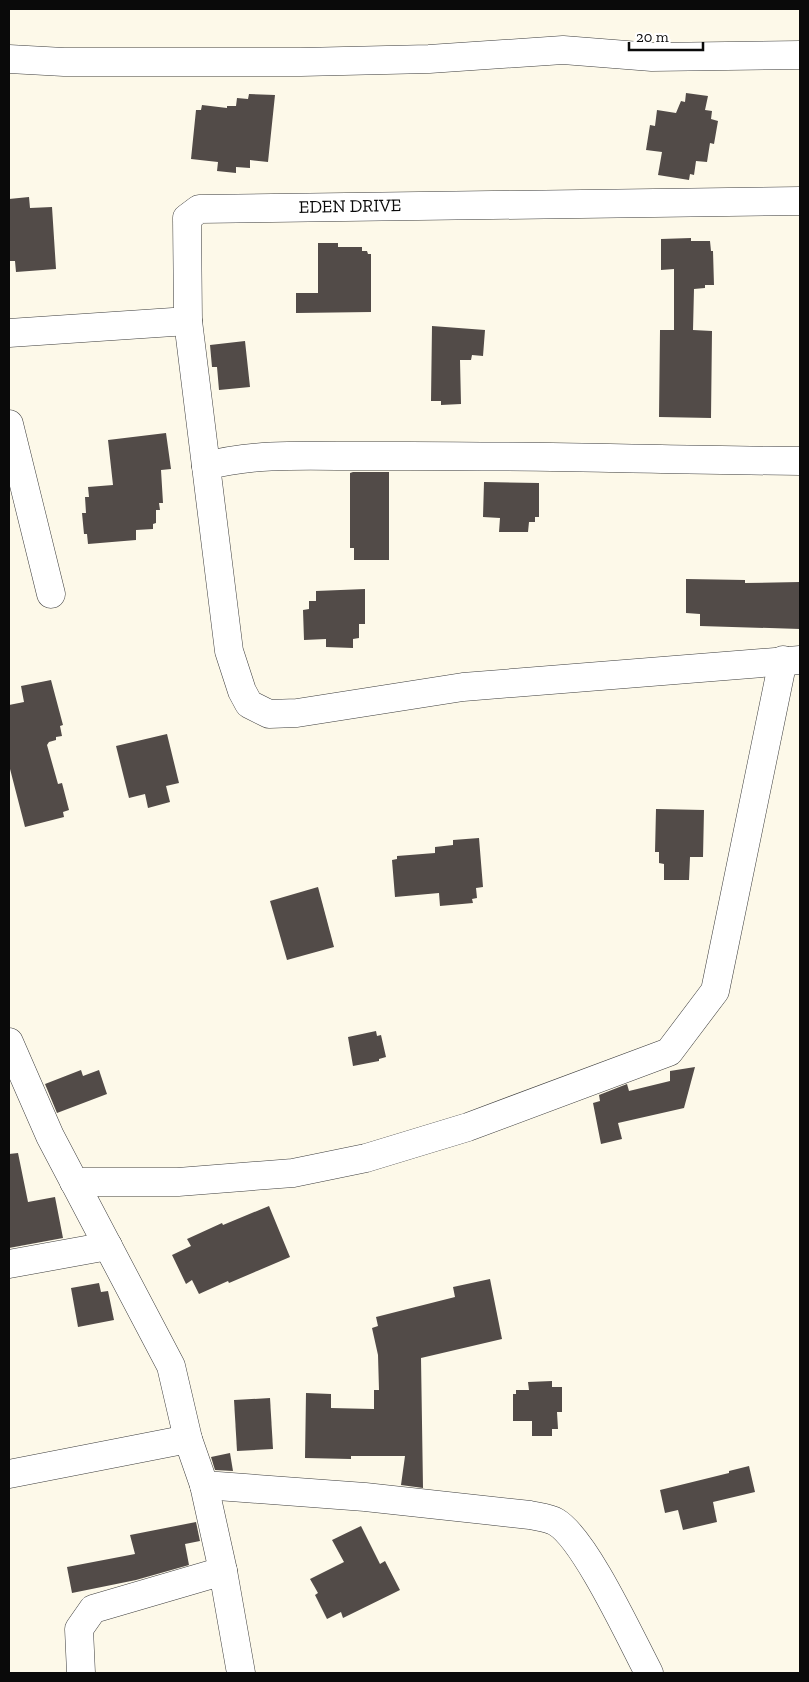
<svg xmlns="http://www.w3.org/2000/svg" width="809" height="1682" viewBox="0 0 809 1682" font-family="'Zilla Slab',serif">
<style>
.building{fill:#524b48}
.lines{fill:none;stroke-linecap:round;stroke-linejoin:round}
.minor-casing{stroke:#3d3d3d;stroke-width:29}
.minor{stroke:#fff;stroke-width:28}
.labels{text-anchor:middle;stroke-width:5;stroke-linejoin:round;paint-order:stroke}
.street-label{font-size:18px;fill:#0a0a0a;stroke:#fff}
</style>
<rect width="100%" height="100%" fill="#fdf9e9"/>
<g class="building">
<path d="M 686,93 L 708,96 L 705,110 L 712,111 L 711,119 L 718,121 L 714,144 L 710,143 L 707,162 L 696,161 L 694,175 L 690,174 L 689,180 L 658,175 L 662,152 L 646,150 L 650,125 L 655,126 L 657,110 L 676,113 L 681,101 L 685,102 Z"/>
<path d="M 249,94 L 275,95 L 268,162 L 250,160 L 250,168 L 236,167 L 236,173 L 217,171 L 218,162 L 191,159 L 196,110 L 201,110 L 202,105 L 227,108 L 227,106 L 236,106 L 237,98 L 248,99 Z"/>
<path d="M 29,197 L 30,208 L 52,207 L 56,269 L 16,272 L 15,261 L 9,261 L 9,199 Z"/>
<path d="M 691,238 L 691,241 L 710,241 L 711,251 L 713,251 L 714,285 L 705,285 L 705,288 L 694,289 L 693,330 L 712,331 L 711,418 L 659,417 L 660,330 L 674,330 L 674,269 L 661,270 L 661,239 Z"/>
<path d="M 318,243 L 338,243 L 338,247 L 362,247 L 362,251 L 367,251 L 368,254 L 371,254 L 371,312 L 296,313 L 296,293 L 318,293 Z"/>
<path d="M 432,326 L 485,330 L 483,356 L 472,355 L 471,360 L 460,360 L 461,404 L 441,405 L 441,401 L 431,401 Z"/>
<path d="M 245,341 L 250,387 L 219,390 L 217,367 L 212,367 L 210,345 Z"/>
<path d="M 166,433 L 171,469 L 161,470 L 163,503 L 159,503 L 160,510 L 156,510 L 156,523 L 153,524 L 153,529 L 136,530 L 136,540 L 88,544 L 87,534 L 84,534 L 82,513 L 86,513 L 85,497 L 89,497 L 88,487 L 113,485 L 108,440 Z"/>
<path d="M 353,472 L 389,472 L 389,560 L 354,560 L 354,548 L 350,548 L 350,473 Z"/>
<path d="M 484,482 L 539,483 L 539,517 L 535,517 L 535,522 L 529,522 L 528,532 L 499,532 L 500,518 L 483,517 Z"/>
<path d="M 686,579 L 745,580 L 745,583 L 800,582 L 800,629 L 700,626 L 700,614 L 686,613 Z"/>
<path d="M 365,589 L 365,624 L 359,624 L 359,638 L 353,639 L 353,648 L 326,647 L 326,639 L 304,640 L 303,610 L 309,609 L 309,601 L 316,601 L 316,591 Z"/>
<path d="M 51,680 L 63,725 L 60,726 L 62,736 L 56,737 L 56,740 L 49,742 L 47,745 L 58,784 L 62,783 L 69,810 L 63,812 L 64,817 L 25,827 L 9,765 L 9,705 L 24,702 L 21,686 Z"/>
<path d="M 167,734 L 179,783 L 166,786 L 170,802 L 148,808 L 145,794 L 129,798 L 116,746 Z"/>
<path d="M 656,809 L 704,810 L 703,857 L 690,857 L 689,880 L 664,880 L 664,864 L 659,863 L 659,852 L 655,852 Z"/>
<path d="M 479,838 L 483,887 L 476,888 L 477,898 L 472,899 L 473,903 L 440,906 L 439,893 L 395,897 L 392,860 L 397,859 L 397,856 L 435,853 L 435,847 L 453,845 L 453,840 Z"/>
<path d="M 318,887 L 334,947 L 287,960 L 270,901 Z"/>
<path d="M 376,1031 L 377,1036 L 381,1035 L 386,1057 L 379,1059 L 379,1061 L 353,1066 L 348,1037 Z"/>
<path d="M 695,1067 L 684,1108 L 618,1123 L 622,1139 L 601,1144 L 593,1103 L 600,1101 L 599,1095 L 627,1084 L 629,1091 L 670,1081 L 670,1071 Z"/>
<path d="M 81,1070 L 83,1076 L 99,1070 L 107,1094 L 57,1113 L 45,1084 Z"/>
<path d="M 18,1153 L 28,1202 L 55,1197 L 63,1238 L 9,1248 L 9,1154 Z"/>
<path d="M 269,1206 L 290,1257 L 229,1283 L 228,1281 L 199,1294 L 192,1280 L 186,1284 L 172,1255 L 191,1246 L 187,1239 L 222,1223 L 223,1225 Z"/>
<path d="M 490,1279 L 502,1339 L 421,1358 L 423,1488 L 401,1485 L 405,1456 L 351,1456 L 351,1459 L 305,1458 L 306,1393 L 331,1394 L 331,1408 L 374,1409 L 374,1390 L 379,1390 L 378,1355 L 372,1328 L 378,1326 L 376,1317 L 455,1297 L 453,1287 Z"/>
<path d="M 99,1283 L 101,1292 L 108,1291 L 114,1320 L 78,1327 L 71,1288 Z"/>
<path d="M 552,1381 L 552,1387 L 562,1387 L 562,1412 L 557,1412 L 558,1429 L 552,1429 L 552,1436 L 532,1436 L 532,1421 L 513,1421 L 513,1394 L 516,1394 L 516,1390 L 529,1390 L 528,1382 Z"/>
<path d="M 270,1398 L 273,1449 L 237,1451 L 234,1400 Z"/>
<path d="M 230,1453 L 233,1471 L 215,1470 L 211,1457 Z"/>
<path d="M 749,1466 L 755,1492 L 713,1502 L 717,1522 L 683,1530 L 678,1510 L 665,1513 L 660,1490 L 729,1473 L 729,1471 Z"/>
<path d="M 196,1522 L 200,1541 L 185,1544 L 189,1565 L 136,1580 L 72,1593 L 67,1567 L 135,1554 L 130,1535 Z"/>
<path d="M 361,1526 L 380,1564 L 385,1561 L 400,1590 L 343,1618 L 341,1612 L 327,1619 L 315,1595 L 318,1593 L 310,1579 L 344,1562 L 332,1540 Z"/>
</g>
<g class="lines">
<defs>
<g id="minor">
<path d="M 9,59 L 64,62 L 301,62 L 429,59 L 563,50 L 652,57 L 800,55"/>
<path d="M 188,321 L 206,466"/>
<path d="M 9,333 L 188,321 L 187,218 L 199,209 L 800,201"/>
<path d="M 9,424 L 51,594"/>
<path d="M 800,461 C 660,460 520,455 380,456 C 323,457 262,451 206,466 L 229,651 L 242,691 L 249,704 L 269,714 L 297,713 L 463,687 L 800,660"/>
<path d="M 9,1042 L 50,1136 L 171,1366 L 188,1439 L 204,1485 L 223,1571 L 241,1673"/>
<path d="M 74,1182 L 178,1182 L 293,1173 L 366,1158 L 468,1127 L 669,1052 L 715,991 L 783,660"/>
<path d="M 9,1264 L 108,1246"/>
<path d="M 9,1474 L 188,1439"/>
<path d="M 204,1485 L 365,1497 L 530,1515 C 538,1517 549,1518 556,1522 C 585,1539 631,1639 649,1673"/>
<path d="M 81,1673 L 79,1629 L 93,1609 L 223,1571"/>
</g>
</defs>
<use href="#minor" class="minor-casing"/>
<use href="#minor" class="minor"/>
</g>
<g class="labels">
<g class="street-label">
<text transform="translate(350 206) rotate(-1)" y="6">EDEN DRIVE</text>
</g>
</g>
<rect width="809" height="1682" fill="none" stroke="#0a0a0a" stroke-width="20"/>
<path d="M629 42v8h74v-8" fill="none" stroke="#0a0a0a" stroke-width="2.5"/>
<text x="636" y="42" font-size="15" fill="#0a0a0a" stroke="#ffffff" stroke-width="4" paint-order="stroke">20 m</text>
</svg>
